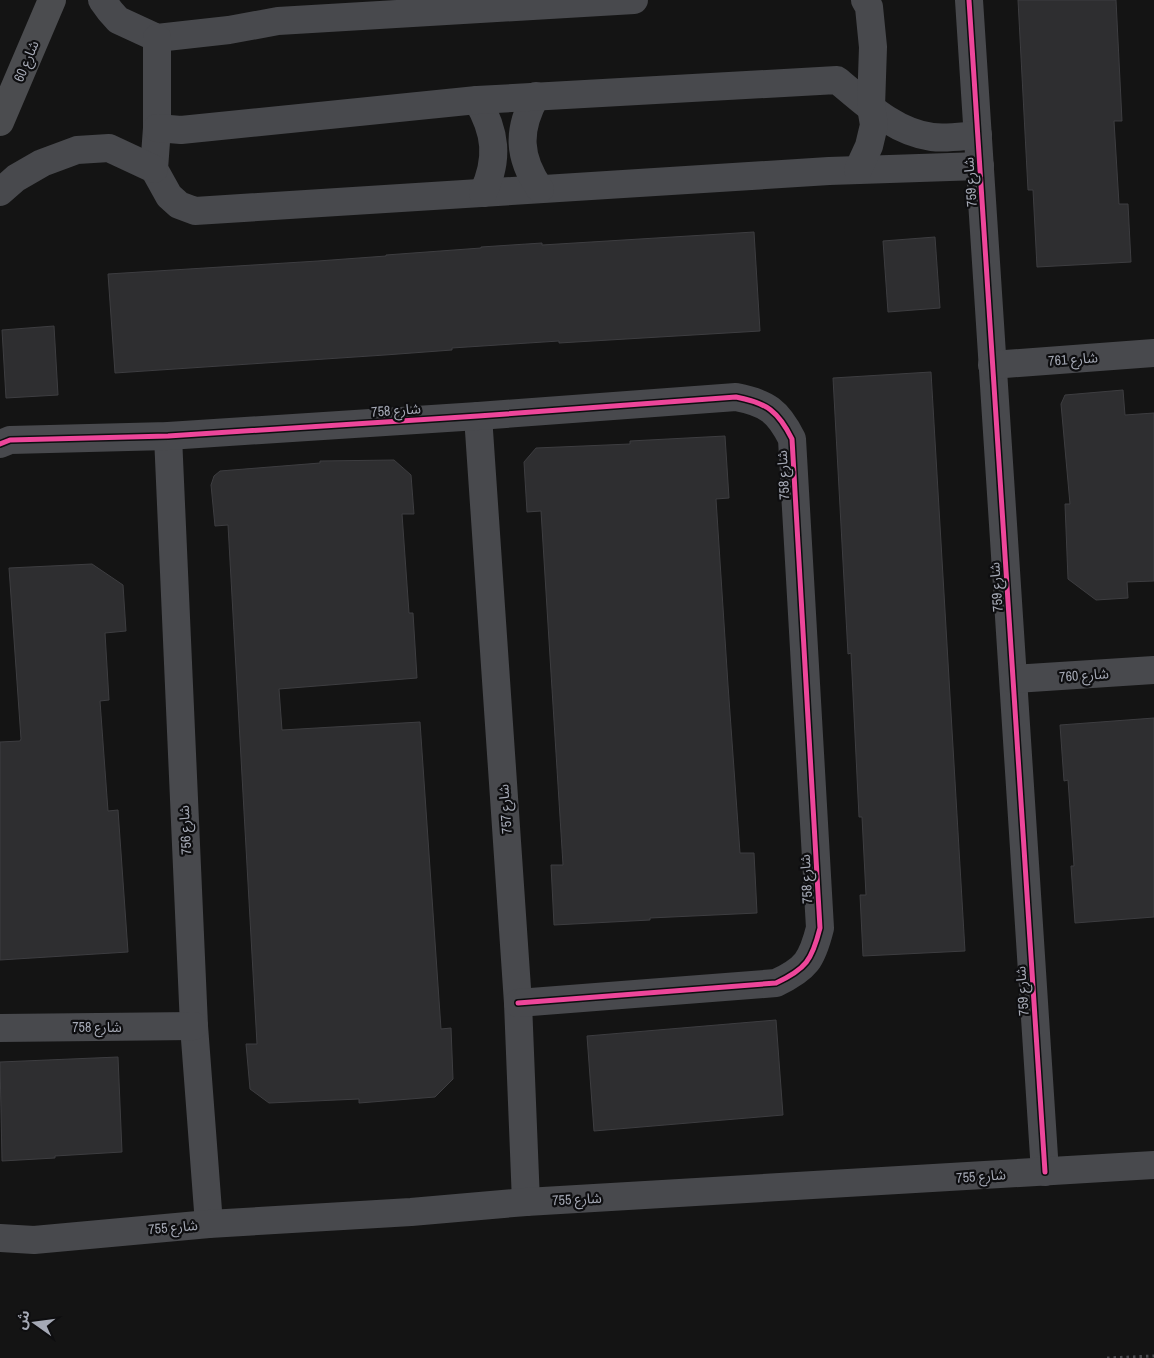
<svg xmlns="http://www.w3.org/2000/svg" width="1154" height="1358" viewBox="0 0 1154 1358" font-family="'Archivo Narrow','Noto Sans Arabic',sans-serif">
<style>
.building{fill:#2e2e30;stroke:#3d3d40}
.lines{fill:none;stroke-linecap:round;stroke-linejoin:round}
.path{stroke:#4a4b4f;stroke-width:3;stroke-dasharray:2.5 4;stroke-linecap:butt}
.minor{stroke:#48494d;stroke-width:28}
.major{stroke:#4b4c4f;stroke-width:28}
.cycleway-casing{stroke:#0e0e10;stroke-width:8}
.cycleway{stroke:#ed469a;stroke-width:5}
.labels{text-anchor:middle;stroke-width:4.5;stroke-linejoin:round;paint-order:stroke}
.street-label{font-size:14px;fill:#a5a9b5;stroke:#0e0e10}
</style>
<rect width="100%" height="100%" fill="#141414"/>
<g class="building">
<path d="M 1018,0 L 1116,0 L 1122,121 L 1114,121 L 1119,204 L 1128,204 L 1131,262 L 1037,267 L 1033,190 L 1028,190 Z"/>
<path d="M 754,232 L 760,331 L 559,343 L 559,341 L 452,348 L 452,350 L 385,355 L 115,373 L 108,274 L 318,261 L 386,256 L 386,255 L 481,248 L 481,247 L 542,243 L 542,245 Z"/>
<path d="M 935,237 L 940,308 L 888,312 L 883,241 Z"/>
<path d="M 54,326 L 58,395 L 6,398 L 2,330 Z"/>
<path d="M 931,372 L 965,951 L 863,956 L 860,895 L 866,895 L 862,817 L 859,817 L 851,653 L 848,654 L 833,378 Z"/>
<path d="M 1123,390 L 1125,415 L 1154,413 L 1154,581 L 1127,582 L 1128,598 L 1096,600 L 1068,579 L 1065,504 L 1070,504 L 1061,404 L 1065,395 Z"/>
<path d="M 725,436 L 729,498 L 716,499 L 728,685 L 740,853 L 754,853 L 757,913 L 650,918 L 650,920 L 554,925 L 551,865 L 563,865 L 551,673 L 541,511 L 527,512 L 524,462 L 536,448 L 630,444 L 630,441 Z"/>
<path d="M 394,460 L 411,475 L 414,514 L 402,514 L 409,613 L 413,613 L 417,678 L 279,689 L 282,730 L 420,722 L 441,1029 L 451,1028 L 453,1079 L 435,1097 L 359,1103 L 359,1099 L 269,1103 L 250,1089 L 246,1044 L 257,1044 L 228,525 L 215,526 L 211,485 L 214,476 L 220,471 L 320,463 L 320,461 Z"/>
<path d="M 92,564 L 123,585 L 126,631 L 105,633 L 109,700 L 100,701 L 108,811 L 118,810 L 128,952 L 0,960 L 0,742 L 20,741 L 21,739 L 9,568 Z"/>
<path d="M 1154,718 L 1154,917 L 1075,923 L 1071,866 L 1074,866 L 1068,780 L 1064,781 L 1060,725 Z"/>
<path d="M 776,1020 L 783,1115 L 594,1131 L 587,1036 Z"/>
<path d="M 118,1057 L 122,1152 L 55,1156 L 55,1158 L 2,1161 L 0,1062 Z"/>
</g>
<g class="lines">
<path class="path" d="M 1107,1358 L 1154,1356"/>
<g class="minor">
<path d="M 102,0 L 110,11 L 118,20 L 157,38 L 229,30 L 278,21 L 634,0"/>
<path d="M 969,0 L 1045,1172"/>
<path d="M 157,38 L 157,128 L 154,169 L 169,196 L 179,205 L 195,211 L 829,171 L 980,166"/>
<path d="M 536,96 C 517,130 518,157 540,189"/>
<path d="M 477,100 C 496,132 499,159 483,193"/>
<path d="M 157,128 L 181,130 L 477,100 L 837,80 C 865,103 894,132 932,137 C 947,139 963,136 978,135"/>
<path d="M 858,170 L 869,146 L 874,125 L 871,107 L 873,47 L 869,7 L 865,0"/>
<path d="M 0,192 L 16,178 L 42,163 L 77,150 L 109,148 L 154,169"/>
<path d="M 992,365 L 1154,353"/>
<path d="M 478,416 L 518,1003 L 526,1202"/>
<path d="M 168,436 L 194,1026 L 209,1224"/>
<path d="M 0,444 L 10,440 L 168,436 L 478,416 L 736,397 C 767,403 778,411 792,439 L 820,928 C 812,960 806,969 776,983 L 518,1003"/>
<path d="M 1014,679 L 1154,670"/>
<path d="M 0,1028 L 194,1026"/>
<path d="M 0,1238 L 34,1240 L 209,1224 L 411,1212 L 526,1202 L 1154,1165"/>
</g>
<path class="major" d="M 0,122 L 52,0"/>
<defs>
<g id="cycleway">
<path d="M 969,0 L 1045,1172"/>
<path d="M 0,444 L 10,440 L 168,436 L 478,416 L 736,397 C 767,403 778,411 792,439 L 820,928 C 812,960 806,969 776,983 L 518,1003"/>
</g>
</defs>
<use href="#cycleway" class="cycleway-casing"/>
<use href="#cycleway" class="cycleway"/>
</g>
<g class="labels">
<g class="street-label">
<text transform="translate(26 61) rotate(-67)" y="5">شارع 60</text>
<text transform="translate(970 182) rotate(-94)" y="5">شارع 759</text>
<text transform="translate(1073 359) rotate(-4)" y="5">شارع 761</text>
<text transform="translate(396 410) rotate(-4)" y="5">شارع 758</text>
<text transform="translate(783 475) rotate(-93)" y="5">شارع 758</text>
<text transform="translate(996 587) rotate(-94)" y="5">شارع 759</text>
<text transform="translate(1084 675) rotate(-4)" y="5">شارع 760</text>
<text transform="translate(505 809) rotate(-94)" y="5">شارع 757</text>
<text transform="translate(185 830) rotate(-93)" y="5">شارع 756</text>
<text transform="translate(806 879) rotate(-93)" y="5">شارع 758</text>
<text transform="translate(1022 991) rotate(-94)" y="5">شارع 759</text>
<text x="97" y="1032">شارع 758</text>
<text transform="translate(981 1176) rotate(-4)" y="5">شارع 755</text>
<text transform="translate(577 1199) rotate(-3)" y="5">شارع 755</text>
<text transform="translate(173 1227) rotate(-5)" y="5">شارع 755</text>
</g>
</g>
<g transform="translate(35 1323) rotate(284)" stroke="#0e0e10" stroke-width="4" paint-order="stroke">
<path d="M0-4L9 19L0 12L-9 19Z" fill="#a5a9b5"/>
<text y="-8" font-size="14" font-weight="bold" text-anchor="middle" fill="#a5a9b5">ش</text>
</g>
</svg>
